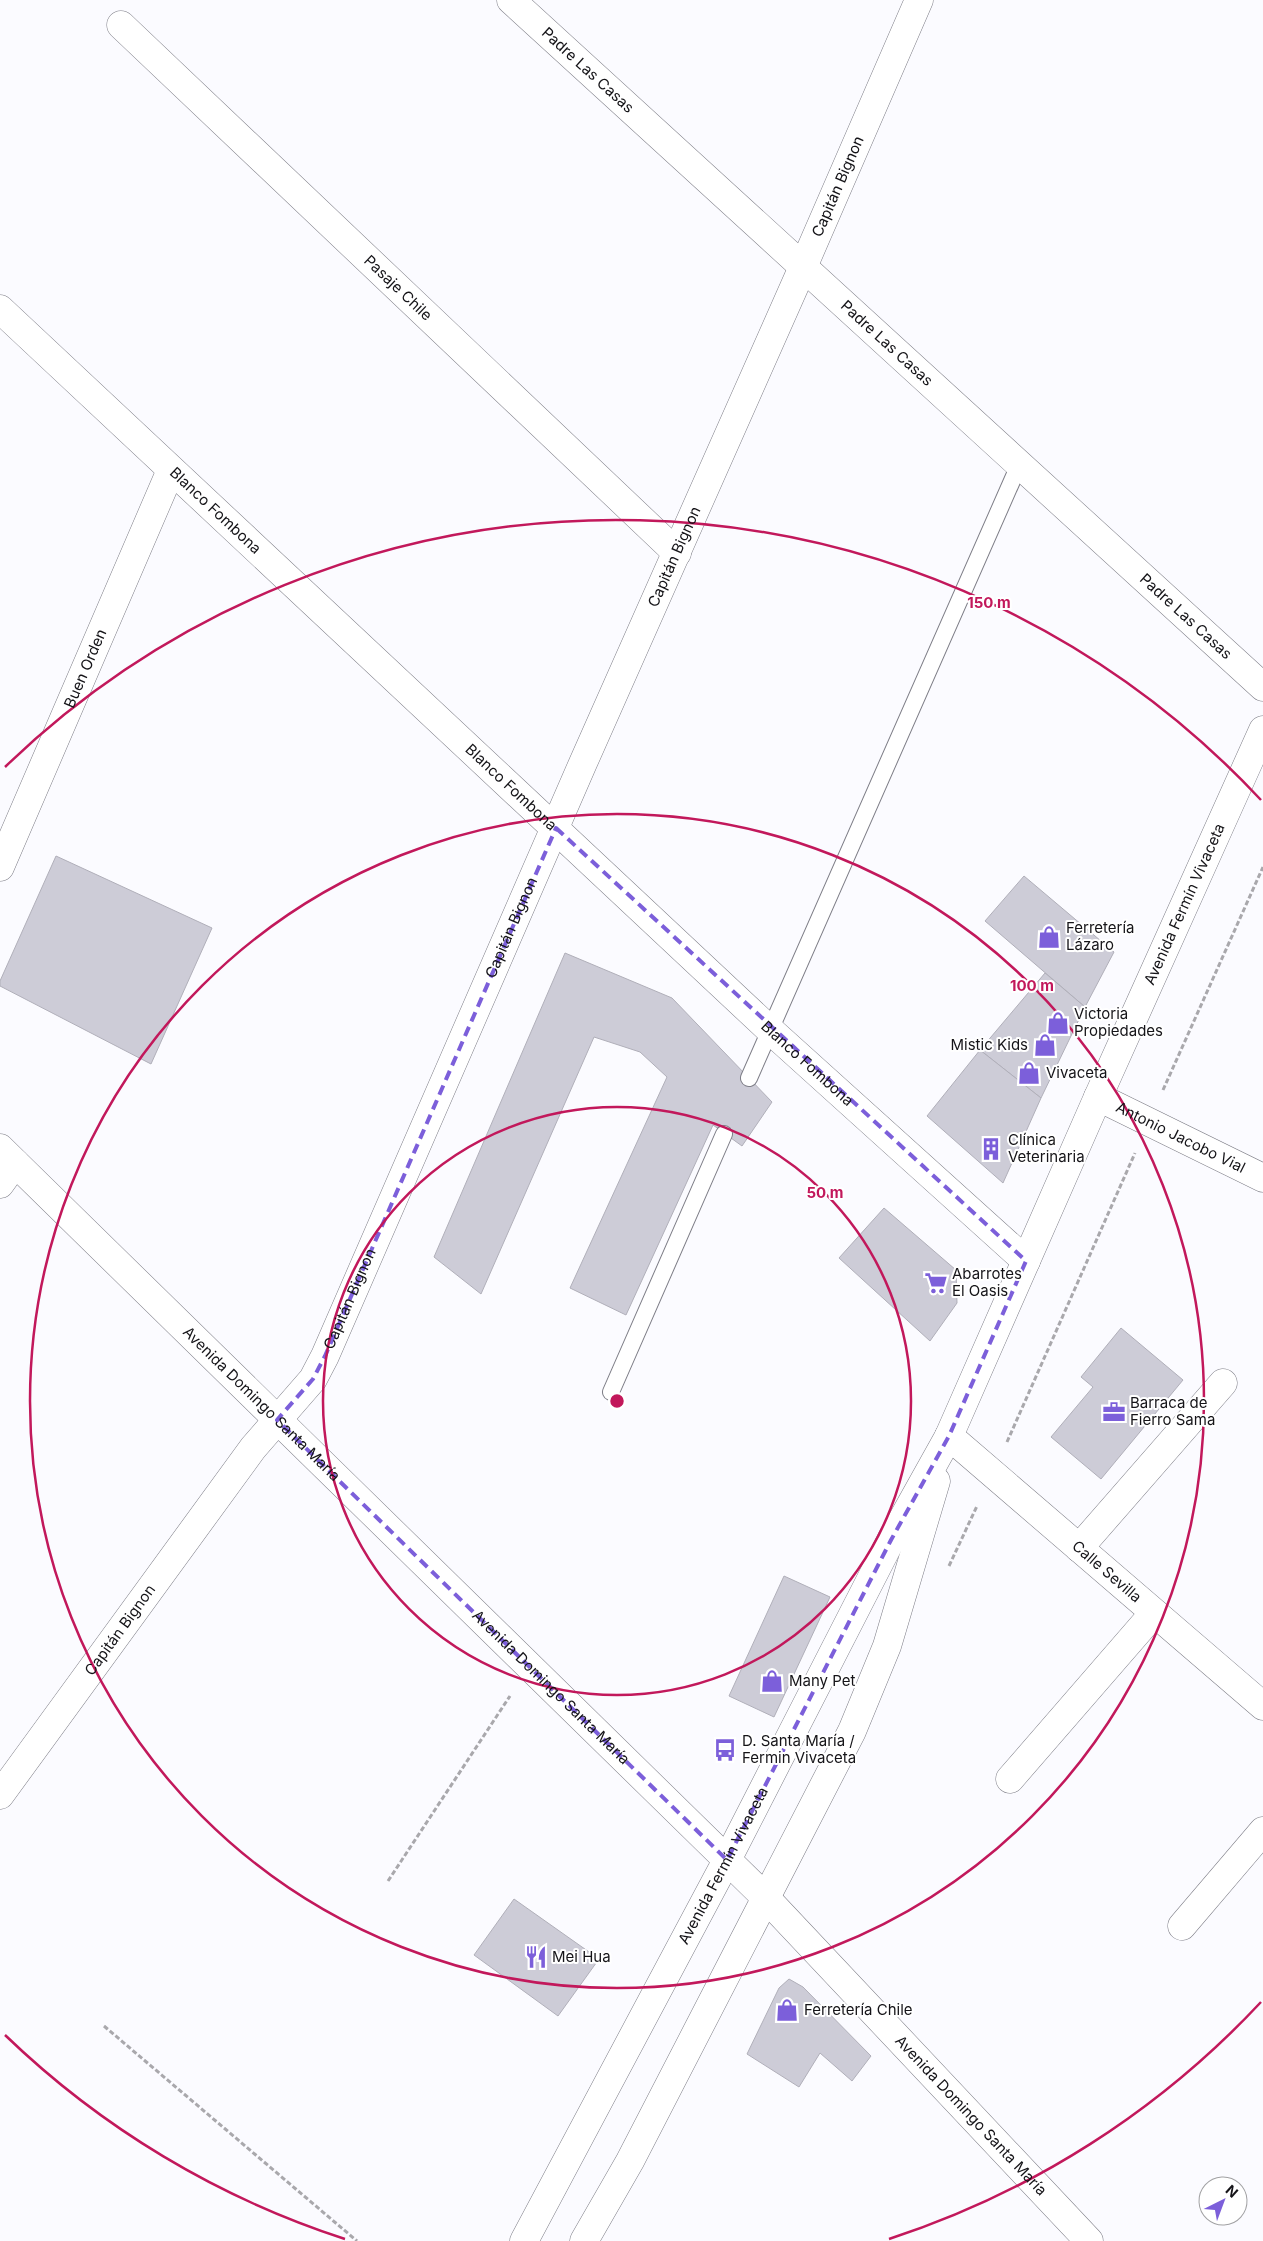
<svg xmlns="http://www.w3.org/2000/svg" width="1263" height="2241" viewBox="0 0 1263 2241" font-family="Inter,sans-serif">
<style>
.building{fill:#cdccd7;stroke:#b0afb9}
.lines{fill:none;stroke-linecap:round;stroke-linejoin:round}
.service-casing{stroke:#7e7e87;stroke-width:18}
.minor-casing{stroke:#7e7e87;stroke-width:29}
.secondary-casing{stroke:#7e7e87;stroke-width:29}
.path{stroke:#a9a8ac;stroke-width:3;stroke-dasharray:5 2.5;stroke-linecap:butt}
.service{stroke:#fff;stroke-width:16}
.minor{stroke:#fff;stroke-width:28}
.secondary{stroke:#fff;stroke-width:28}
.marked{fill:none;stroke:#7c5fda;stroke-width:4;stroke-dasharray:10 6;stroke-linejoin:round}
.ring{fill:none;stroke:#c2185b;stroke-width:2.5}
.labels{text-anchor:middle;stroke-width:4;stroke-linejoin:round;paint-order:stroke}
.street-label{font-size:15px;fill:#151418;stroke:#fff}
.poi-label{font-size:15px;fill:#151418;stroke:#fff;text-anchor:start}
.centre{fill:#c2185b;stroke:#fff;stroke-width:2.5}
.ring-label{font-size:15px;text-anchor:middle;font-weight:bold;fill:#c2185b;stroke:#fff;stroke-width:4;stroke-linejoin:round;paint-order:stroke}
</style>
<rect width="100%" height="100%" fill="#fbfbff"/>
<g class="building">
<path d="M 56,856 L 212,928 L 151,1064 L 0,986 L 0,981 Z"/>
<path d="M 1024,876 L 1114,952 L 1085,1007 L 985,921 Z"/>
<path d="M 565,953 L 672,998 L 772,1102 L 742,1146 L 713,1125 L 626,1315 L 570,1288 L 667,1077 L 640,1052 L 594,1037 L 481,1294 L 434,1257 Z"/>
<path d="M 1045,973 L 1085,1007 L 1041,1098 L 980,1050 Z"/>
<path d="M 980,1050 L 1041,1098 L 1003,1183 L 927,1116 Z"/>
<path d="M 884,1208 L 956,1270 L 957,1303 L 930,1341 L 839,1258 Z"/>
<path d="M 1121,1328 L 1183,1380 L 1101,1479 L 1051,1437 L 1093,1387 L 1081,1377 Z"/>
<path d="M 784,1576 L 830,1597 L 774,1717 L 729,1696 Z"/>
<path d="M 514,1899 L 599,1959 L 558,2016 L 474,1955 Z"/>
<path d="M 789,1979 L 803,1987 L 871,2056 L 852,2081 L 820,2053 L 799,2087 L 747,2054 L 779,1988 Z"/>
</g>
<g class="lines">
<defs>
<g id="service">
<path d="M 749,1078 L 1019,465"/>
<path d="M 611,1392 L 724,1134"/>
</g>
<g id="minor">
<path id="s1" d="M 511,0 L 1263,687"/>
<path id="s2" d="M 121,25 L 677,553"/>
<path id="s3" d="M 0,309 L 770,1030 L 1026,1261"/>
<path id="s4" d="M 0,867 L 171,470"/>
<path id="s5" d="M 1098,1097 L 1263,1178"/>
<path d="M 0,1184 L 15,1163"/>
<path id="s6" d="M 949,1436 L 1263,1706"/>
<path d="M 1079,1548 L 1223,1383"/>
<path d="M 1010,1779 L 1154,1613"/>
<path id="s7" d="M 0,1795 L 253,1448 L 313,1379 L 325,1356 L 583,763 L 803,267 L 919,0"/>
<path d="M 1182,1926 L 1263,1831"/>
</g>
<g id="secondary">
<path id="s8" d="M 0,1148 L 766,1898 L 1089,2241"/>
<path id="s9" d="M 524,2241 L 727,1860 L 891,1540 L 949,1436 L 1098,1097 L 1263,730"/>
<path d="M 584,2241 L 630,2161 L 852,1731 L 887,1646 L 936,1481"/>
</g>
</defs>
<use href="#service" class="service-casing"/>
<use href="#minor" class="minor-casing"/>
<use href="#secondary" class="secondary-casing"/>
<g class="path">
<path d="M 1163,1090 L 1263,867"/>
<path d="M 1007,1442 L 1135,1153"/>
<path d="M 949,1566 L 977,1506"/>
<path d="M 388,1881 L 510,1696"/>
<path d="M 104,2026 L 357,2241"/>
</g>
<use href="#service" class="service"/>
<use href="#minor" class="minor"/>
<use href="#secondary" class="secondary"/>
</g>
<path class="marked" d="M 556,828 L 1026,1261 L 949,1436 L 891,1540 L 727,1860 L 277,1420 L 313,1379 L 325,1356 Z"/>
<g class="ring">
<circle cx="617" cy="1401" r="294"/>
<circle cx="617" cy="1401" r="587"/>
<path d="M1261 2002A881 881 0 0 1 889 2239M345 2239A881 881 0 0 1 5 2035M5 767A881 881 0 0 1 1261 800"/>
</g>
<defs>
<symbol id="shop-bare" viewBox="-9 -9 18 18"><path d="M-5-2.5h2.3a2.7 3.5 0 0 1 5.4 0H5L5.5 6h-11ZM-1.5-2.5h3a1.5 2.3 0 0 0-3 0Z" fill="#7c5fda" stroke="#fff" stroke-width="2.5" paint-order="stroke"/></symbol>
<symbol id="building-bare" viewBox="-9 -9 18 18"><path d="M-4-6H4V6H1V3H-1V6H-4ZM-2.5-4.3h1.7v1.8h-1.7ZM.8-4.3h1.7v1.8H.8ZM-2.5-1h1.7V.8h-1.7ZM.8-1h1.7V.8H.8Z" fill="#7c5fda" stroke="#fff" stroke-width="2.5" paint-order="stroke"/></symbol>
<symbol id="supermarket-bare" viewBox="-9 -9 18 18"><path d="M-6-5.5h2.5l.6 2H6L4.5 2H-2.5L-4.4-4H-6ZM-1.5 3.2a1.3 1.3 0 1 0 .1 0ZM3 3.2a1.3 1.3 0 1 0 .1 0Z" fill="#7c5fda" stroke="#fff" stroke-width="2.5" paint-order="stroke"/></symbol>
<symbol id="office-bare" viewBox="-9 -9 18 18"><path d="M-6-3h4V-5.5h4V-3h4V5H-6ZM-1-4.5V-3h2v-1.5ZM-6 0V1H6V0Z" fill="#7c5fda" stroke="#fff" stroke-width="2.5" paint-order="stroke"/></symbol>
<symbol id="bus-bare" viewBox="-9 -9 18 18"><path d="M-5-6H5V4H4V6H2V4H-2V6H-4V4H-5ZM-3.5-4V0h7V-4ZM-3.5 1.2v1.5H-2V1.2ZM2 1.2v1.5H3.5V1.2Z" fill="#7c5fda" stroke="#fff" stroke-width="2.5" paint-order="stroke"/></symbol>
<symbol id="restaurant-bare" viewBox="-9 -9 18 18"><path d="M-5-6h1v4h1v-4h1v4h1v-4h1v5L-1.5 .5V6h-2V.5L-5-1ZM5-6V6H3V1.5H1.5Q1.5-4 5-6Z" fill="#7c5fda" stroke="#fff" stroke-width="2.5" paint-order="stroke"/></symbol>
</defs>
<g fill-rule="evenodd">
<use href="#shop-bare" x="1033" y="921" width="32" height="32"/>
<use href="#shop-bare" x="1042" y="1007" width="32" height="32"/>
<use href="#shop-bare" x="1029" y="1029" width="32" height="32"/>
<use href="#shop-bare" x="1013" y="1057" width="32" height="32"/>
<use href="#building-bare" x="975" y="1133" width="32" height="32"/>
<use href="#supermarket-bare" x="920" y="1267" width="32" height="32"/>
<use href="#office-bare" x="1098" y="1396" width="32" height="32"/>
<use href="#shop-bare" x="756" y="1665" width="32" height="32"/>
<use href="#bus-bare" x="709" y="1734" width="32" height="32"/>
<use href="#restaurant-bare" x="520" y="1941" width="32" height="32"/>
<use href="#shop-bare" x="771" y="1994" width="32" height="32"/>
</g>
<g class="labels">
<g class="street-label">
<text dy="5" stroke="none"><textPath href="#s1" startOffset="104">Padre Las Casas</textPath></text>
<text dy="5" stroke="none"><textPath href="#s7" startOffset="1824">Capitán Bignon</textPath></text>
<text dy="5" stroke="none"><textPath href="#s2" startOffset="382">Pasaje Chile</textPath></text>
<text dy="5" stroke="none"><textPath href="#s1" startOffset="509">Padre Las Casas</textPath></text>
<text dy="5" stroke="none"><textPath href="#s3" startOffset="295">Blanco Fombona</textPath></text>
<text dy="5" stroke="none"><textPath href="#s7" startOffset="1419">Capitán Bignon</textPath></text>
<text dy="5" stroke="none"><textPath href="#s1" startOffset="914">Padre Las Casas</textPath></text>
<text dy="5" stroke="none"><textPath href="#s4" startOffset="216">Buen Orden</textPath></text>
<text dy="5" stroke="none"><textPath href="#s3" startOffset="700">Blanco Fombona</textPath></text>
<text dy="5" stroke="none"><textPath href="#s9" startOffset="1492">Avenida Fermín Vivaceta</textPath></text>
<text dy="5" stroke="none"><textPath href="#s7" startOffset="1014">Capitán Bignon</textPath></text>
<text dy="5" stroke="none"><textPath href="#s3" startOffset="1105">Blanco Fombona</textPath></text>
<text dy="5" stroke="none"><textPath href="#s5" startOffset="92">Antonio Jacobo Vial</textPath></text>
<text dy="5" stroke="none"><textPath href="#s7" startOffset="609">Capitán Bignon</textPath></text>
<text dy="5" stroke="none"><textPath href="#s8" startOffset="366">Avenida Domingo Santa María</textPath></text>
<text dy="5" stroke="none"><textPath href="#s6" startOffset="208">Calle Sevilla</textPath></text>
<text dy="5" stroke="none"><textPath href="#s7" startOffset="204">Capitán Bignon</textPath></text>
<text dy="5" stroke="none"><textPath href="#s8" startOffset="771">Avenida Domingo Santa María</textPath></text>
<text dy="5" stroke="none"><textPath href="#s9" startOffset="425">Avenida Fermín Vivaceta</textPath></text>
<text dy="5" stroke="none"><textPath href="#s8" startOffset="1371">Avenida Domingo Santa María</textPath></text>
</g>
<g class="poi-label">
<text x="1066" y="933">Ferretería<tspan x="1066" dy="17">Lázaro</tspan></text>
<text x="1074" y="1019">Victoria<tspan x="1074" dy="17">Propiedades</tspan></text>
<text x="1028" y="1050" text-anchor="end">Mistic Kids</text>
<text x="1046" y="1078">Vivaceta</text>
<text x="1008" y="1145">Clínica<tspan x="1008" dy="17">Veterinaria</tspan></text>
<text x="952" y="1279">Abarrotes<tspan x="952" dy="17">El Oasis</tspan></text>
<text x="1130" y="1408">Barraca de<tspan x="1130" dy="17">Fierro Sama</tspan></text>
<text x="789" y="1686">Many Pet</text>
<text x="742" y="1746">D. Santa María /<tspan x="742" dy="17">Fermin Vivaceta</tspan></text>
<text x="552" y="1962">Mei Hua</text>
<text x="804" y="2015">Ferretería Chile</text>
</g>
</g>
<circle cx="617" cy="1401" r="8" class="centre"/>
<g class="ring-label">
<text x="989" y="608">150 m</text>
<text x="1032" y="991">100 m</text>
<text x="825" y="1198">50 m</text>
</g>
<g transform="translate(1223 2201) rotate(42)"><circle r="24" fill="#ffffff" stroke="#a1a1a3"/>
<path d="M0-4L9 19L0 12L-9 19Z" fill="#7c5fda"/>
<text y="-8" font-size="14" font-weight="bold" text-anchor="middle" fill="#151418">N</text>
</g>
</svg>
